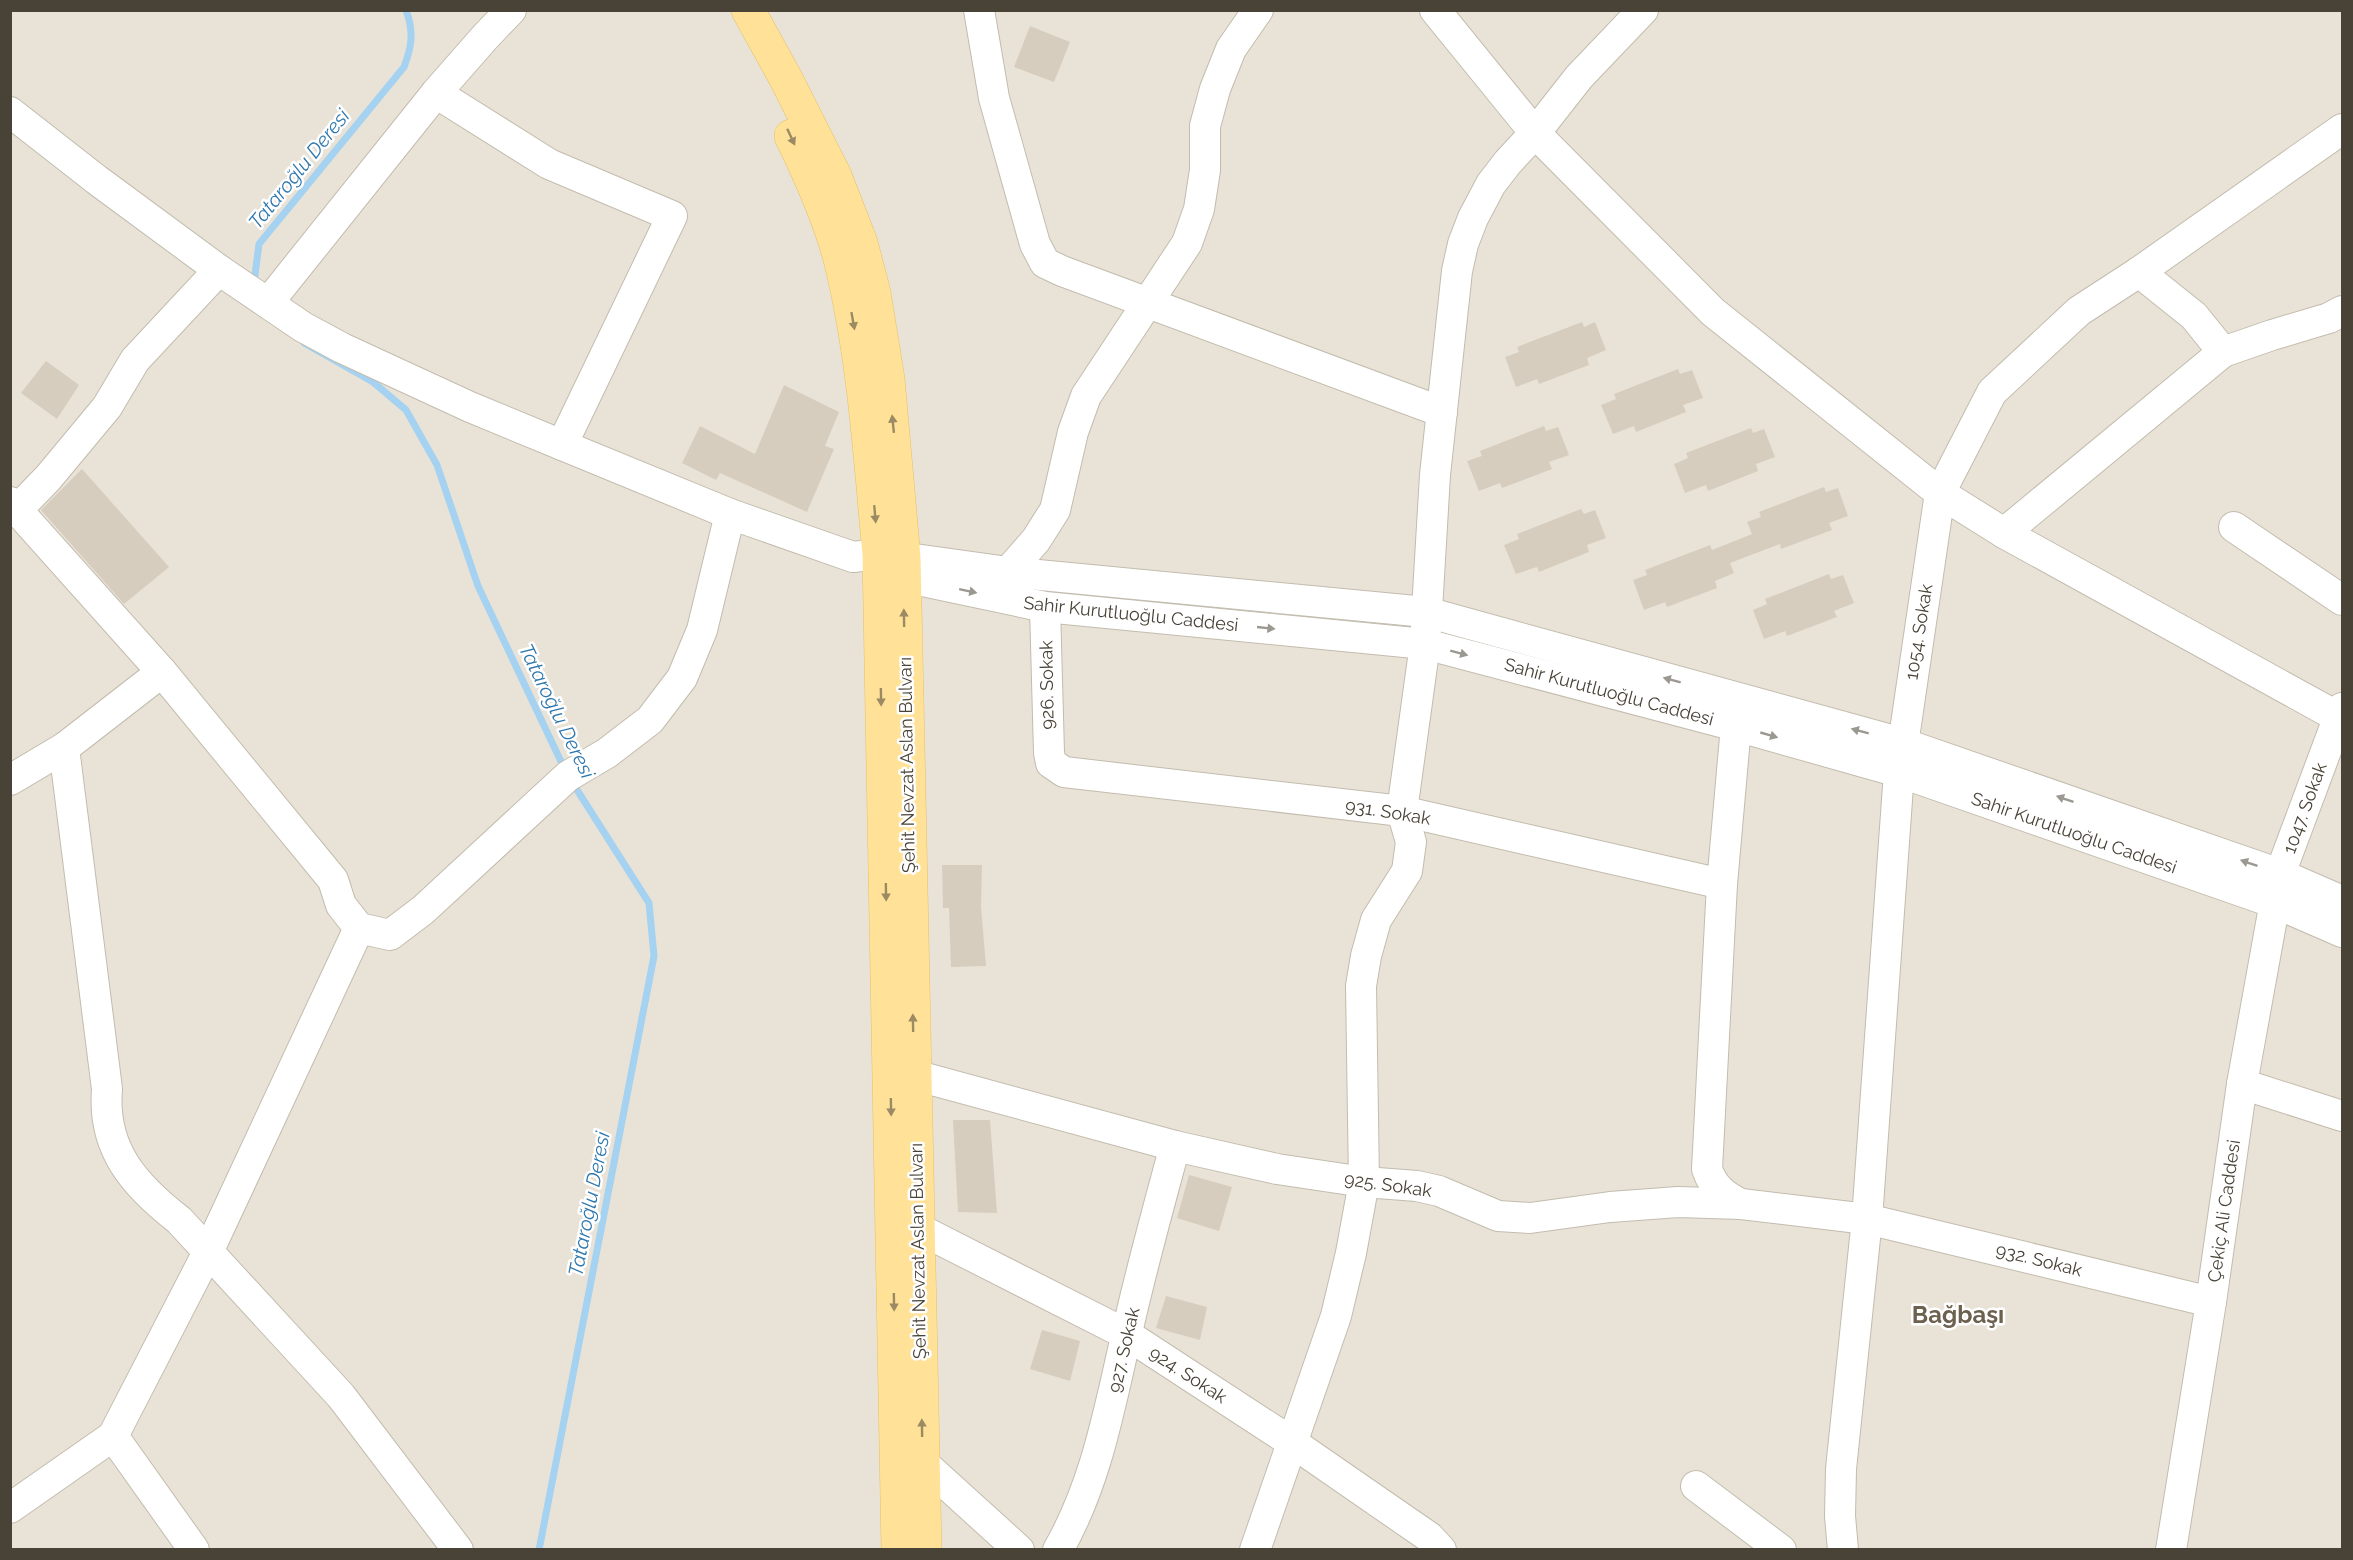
<svg xmlns="http://www.w3.org/2000/svg" width="2353" height="1560" viewBox="0 0 2353 1560" font-family="Raleway,sans-serif">
<style>
.residential{fill:#e9e3d7}
.lines{fill:none;stroke-linecap:round;stroke-linejoin:round}
.stream{stroke:#a5d2f1;stroke-width:7}
.building{fill:#d6cdbe}
.minor-casing{stroke:#c3bcae;stroke-width:32}
.major-casing{stroke:#e5c067;stroke-width:34}
.minor{stroke:#fff;stroke-width:30}
.major{stroke:#ffe298;stroke-width:33}
.oneway{fill:#9b8a63}
.oneway2{fill:#9b9791}
.labels{text-anchor:middle;stroke-width:5;stroke-linejoin:round;paint-order:stroke}
.street-label{font-size:18px;fill:#494237;stroke:#fff}
.water-label{font-size:20px;font-style:italic;fill:#2d77ae;stroke:#fff}
.district-label{font-size:24px;font-weight:bold;fill:#6c604e;stroke:#fff}
</style>
<rect width="100%" height="100%" fill="#f5f1e9"/>
<rect class="residential" x="11" y="11" width="2331" height="1538"/>
<g class="lines">
<g class="stream">
<path d="M 254,283 L 259,244 L 404,67 C 412,46 414,32 406,10"/>
<path d="M 304,343 L 373,382 L 406,410 L 437,465 L 478,586 L 565,770"/>
<path d="M 539,1550 L 654,956 L 649,903 L 572,782"/>
</g>
</g>
<g class="building">
<path d="M 1030,26 L 1070,42 L 1054,82 L 1014,67 Z"/>
<path d="M 1582,322 L 1584,327 L 1595,322 L 1606,350 L 1587,358 L 1589,365 L 1539,384 L 1537,379 L 1516,387 L 1505,357 L 1519,352 L 1517,347 Z"/>
<path d="M 46,361 L 79,385 L 57,419 L 21,393 Z"/>
<path d="M 1678,369 L 1680,374 L 1692,370 L 1703,398 L 1683,405 L 1686,412 L 1636,432 L 1634,426 L 1613,434 L 1601,405 L 1616,399 L 1614,394 Z"/>
<path d="M 784,385 L 839,412 L 825,446 L 834,449 L 807,512 L 720,473 L 716,480 L 682,463 L 700,426 L 755,454 Z"/>
<path d="M 1544,426 L 1546,431 L 1558,427 L 1569,455 L 1549,462 L 1552,469 L 1502,488 L 1500,483 L 1479,491 L 1467,461 L 1482,456 L 1480,451 Z"/>
<path d="M 1751,428 L 1753,433 L 1764,429 L 1775,457 L 1756,464 L 1758,471 L 1708,491 L 1706,485 L 1685,493 L 1674,464 L 1688,458 L 1686,453 Z"/>
<path d="M 82,469 L 169,567 L 124,604 L 41,510 Z"/>
<path d="M 1824,487 L 1826,492 L 1838,488 L 1848,516 L 1829,523 L 1832,530 L 1781,549 L 1780,544 L 1730,563 L 1734,573 L 1715,581 L 1717,588 L 1667,607 L 1665,602 L 1644,610 L 1633,580 L 1647,575 L 1645,570 L 1710,545 L 1712,550 L 1752,534 L 1747,522 L 1761,517 L 1759,512 Z"/>
<path d="M 1581,509 L 1584,514 L 1595,510 L 1606,538 L 1587,545 L 1589,552 L 1539,572 L 1537,567 L 1516,574 L 1504,545 L 1519,539 L 1517,534 Z"/>
<path d="M 1829,574 L 1831,579 L 1843,575 L 1854,603 L 1834,611 L 1837,617 L 1787,636 L 1785,631 L 1764,639 L 1753,610 L 1767,604 L 1765,599 Z"/>
<path d="M 942,865 L 982,865 L 981,907 L 986,966 L 951,967 L 949,908 L 943,908 Z"/>
<path d="M 953,1120 L 990,1120 L 997,1213 L 958,1212 Z"/>
<path d="M 1189,1175 L 1232,1187 L 1219,1231 L 1177,1218 Z"/>
<path d="M 1166,1296 L 1207,1307 L 1200,1340 L 1156,1328 Z"/>
<path d="M 1042,1330 L 1080,1341 L 1070,1381 L 1030,1369 Z"/>
</g>
<g class="lines">
<defs>
<g id="minor">
<path d="M 979,10 L 994,98 L 1035,244 L 1045,263 L 1062,271 L 1442,412"/>
<path d="M 1435,10 L 1535,133 L 1713,312 L 1940,493 L 2004,533 L 2338,717"/>
<path d="M 436,93 L 549,164 L 672,216 L 562,445"/>
<path d="M 10,112 L 97,180 L 219,270 L 303,327 L 342,348 L 470,407 L 562,445 L 730,514 L 853,557 L 879,554 L 1008,572 L 1426,612 L 1902,743 L 2280,874 L 2342,901"/>
<path d="M 2139,272 L 2194,316 L 2223,352"/>
<path d="M 268,303 L 436,93 L 486,36 L 511,10"/>
<path d="M 10,502 L 162,672 L 333,880 L 341,905 L 359,928 L 390,935 L 423,910 L 568,776 L 607,753 L 650,720 L 682,678 L 702,630 L 730,514"/>
<path d="M 17,510 L 48,478 L 107,407 L 135,360 L 219,270"/>
<path d="M 2234,527 L 2342,600"/>
<path d="M 2004,533 L 2223,352 L 2272,335 L 2329,318 L 2342,311"/>
<path d="M 1008,572 L 1036,540 L 1055,510 L 1073,432 L 1086,396 L 1187,243 L 1199,209 L 1205,170 L 1205,126 L 1215,89 L 1231,49 L 1258,10"/>
<path d="M 885,573 L 1045,607 L 1425,644 L 1736,726 L 1899,772 L 2275,903 L 2342,932"/>
<path d="M 1045,607 L 1049,753 L 1051,763 L 1064,772 L 1402,811 L 1722,884"/>
<path d="M 1736,726 L 1722,884 L 1707,1169 C 1713,1187 1724,1196 1741,1204"/>
<path d="M 64,748 L 107,1089 C 102,1149 134,1185 179,1220 L 341,1396 L 458,1550"/>
<path d="M 10,780 L 64,748 L 162,672"/>
<path d="M 914,1075 L 1175,1146 L 1277,1169 L 1364,1182 L 1417,1186 L 1439,1191 L 1498,1216 L 1530,1218 L 1610,1207 L 1678,1202 L 1741,1204 L 1867,1219 L 2211,1302"/>
<path d="M 2242,1084 L 2342,1116"/>
<path d="M 917,1228 L 1126,1334 L 1293,1443 L 1429,1537 L 1441,1550"/>
<path d="M 113,1436 L 194,1550"/>
<path d="M 922,1462 L 1019,1550"/>
<path d="M 1696,1486 L 1781,1550"/>
<path d="M 10,1508 L 113,1436 L 208,1252 L 359,928"/>
<path d="M 1058,1550 C 1096,1484 1109,1410 1126,1337 C 1140,1273 1158,1209 1175,1146"/>
<path d="M 1255,1550 L 1336,1316 L 1351,1253 L 1364,1182 L 1361,986 L 1366,956 L 1376,920 L 1407,871 L 1411,842 L 1402,811 L 1425,644 L 1435,475 L 1457,271 L 1463,244 L 1473,218 L 1491,184 L 1508,162 L 1535,133 L 1579,77 L 1643,10"/>
<path d="M 1843,1550 L 1840,1516 L 1841,1469 L 1867,1219 L 1899,772 L 1940,493 L 1992,392 L 2079,311 L 2139,272 L 2342,129"/>
<path d="M 2171,1550 L 2211,1302 L 2242,1084 L 2280,874 L 2342,708"/>
</g>
<g id="major">
<path d="M 748,10 L 786,79 L 835,176 L 861,243 L 874,293 L 888,379 L 904,558 L 925,1550"/>
<path d="M 791,136 C 810,175 829,217 840,259 C 864,355 870,456 879,554 L 898,1550"/>
</g>
</defs>
<use href="#minor" class="minor-casing"/>
<use href="#major" class="major-casing"/>
<use href="#minor" class="minor"/>
<use href="#major" class="major"/>
</g>
<defs><path id="oneway-solid" d="M-6-.8H1V-3.2L6.5 0L1 3.2V.8H-6Z" transform="scale(1.5)"/></defs>
<g class="oneway">
<use href="#oneway-solid" transform="translate(791 137) rotate(65)"/>
<use href="#oneway-solid" transform="translate(853 321) rotate(80)"/>
<use href="#oneway-solid" transform="translate(893 424) rotate(-96)"/>
<use href="#oneway-solid" transform="translate(875 514) rotate(85)"/>
<use href="#oneway-solid" transform="translate(904 618) rotate(-91)"/>
<use href="#oneway-solid" transform="translate(881 697) rotate(89)"/>
<use href="#oneway-solid" transform="translate(886 892) rotate(89)"/>
<use href="#oneway-solid" transform="translate(913 1023) rotate(-91)"/>
<use href="#oneway-solid" transform="translate(891 1107) rotate(89)"/>
<use href="#oneway-solid" transform="translate(894 1302) rotate(89)"/>
<use href="#oneway-solid" transform="translate(922 1428) rotate(-91)"/>
</g>
<g class="oneway2">
<use href="#oneway-solid" transform="translate(968 591) rotate(12)"/>
<use href="#oneway-solid" transform="translate(1266 628) rotate(6)"/>
<use href="#oneway-solid" transform="translate(1459 653) rotate(15)"/>
<use href="#oneway-solid" transform="translate(1672 680) rotate(-165)"/>
<use href="#oneway-solid" transform="translate(1860 731) rotate(-165)"/>
<use href="#oneway-solid" transform="translate(1769 735) rotate(16)"/>
<use href="#oneway-solid" transform="translate(2065 799) rotate(-161)"/>
<use href="#oneway-solid" transform="translate(2249 863) rotate(-161)"/>
</g>
<g class="labels">
<g class="street-label">
<text transform="translate(1131 614) rotate(6)" y="6">Sahir Kurutluoğlu Caddesi</text>
<text transform="translate(1919 632) rotate(-81)" y="6">1054. Sokak</text>
<text transform="translate(1047 685) rotate(-91)" y="6">926. Sokak</text>
<text transform="translate(1609 692) rotate(15)" y="6">Sahir Kurutluoğlu Caddesi</text>
<text transform="translate(907 765) rotate(-91)" y="6">Şehit Nevzat Aslan Bulvarı</text>
<text transform="translate(2305 808) rotate(-70)" y="6">1047. Sokak</text>
<text transform="translate(1388 812) rotate(9)" y="6">931. Sokak</text>
<text transform="translate(2074 833) rotate(19)" y="6">Sahir Kurutluoğlu Caddesi</text>
<text transform="translate(1388 1185) rotate(8)" y="6">925. Sokak</text>
<text transform="translate(2224 1211) rotate(-82)" y="6">Çekiç Ali Caddesi</text>
<text transform="translate(918 1251) rotate(-91)" y="6">Şehit Nevzat Aslan Bulvarı</text>
<text transform="translate(2039 1260) rotate(14)" y="6">932. Sokak</text>
<text transform="translate(1124 1350) rotate(-77)" y="6">927. Sokak</text>
<text transform="translate(1188 1375) rotate(33)" y="6">924. Sokak</text>
</g>
<g class="water-label">
<text transform="translate(299 169) rotate(-51)" y="7">Tataroğlu Deresi</text>
<text transform="translate(557 711) rotate(64)" y="7">Tataroğlu Deresi</text>
<text transform="translate(589 1204) rotate(-79)" y="7">Tataroğlu Deresi</text>
</g>
<g class="district-label">
<text x="1958" y="1323">Bağbaşı</text>
</g>
</g>
<rect width="2353" height="1560" fill="none" stroke="#494237" stroke-width="24"/>
</svg>
